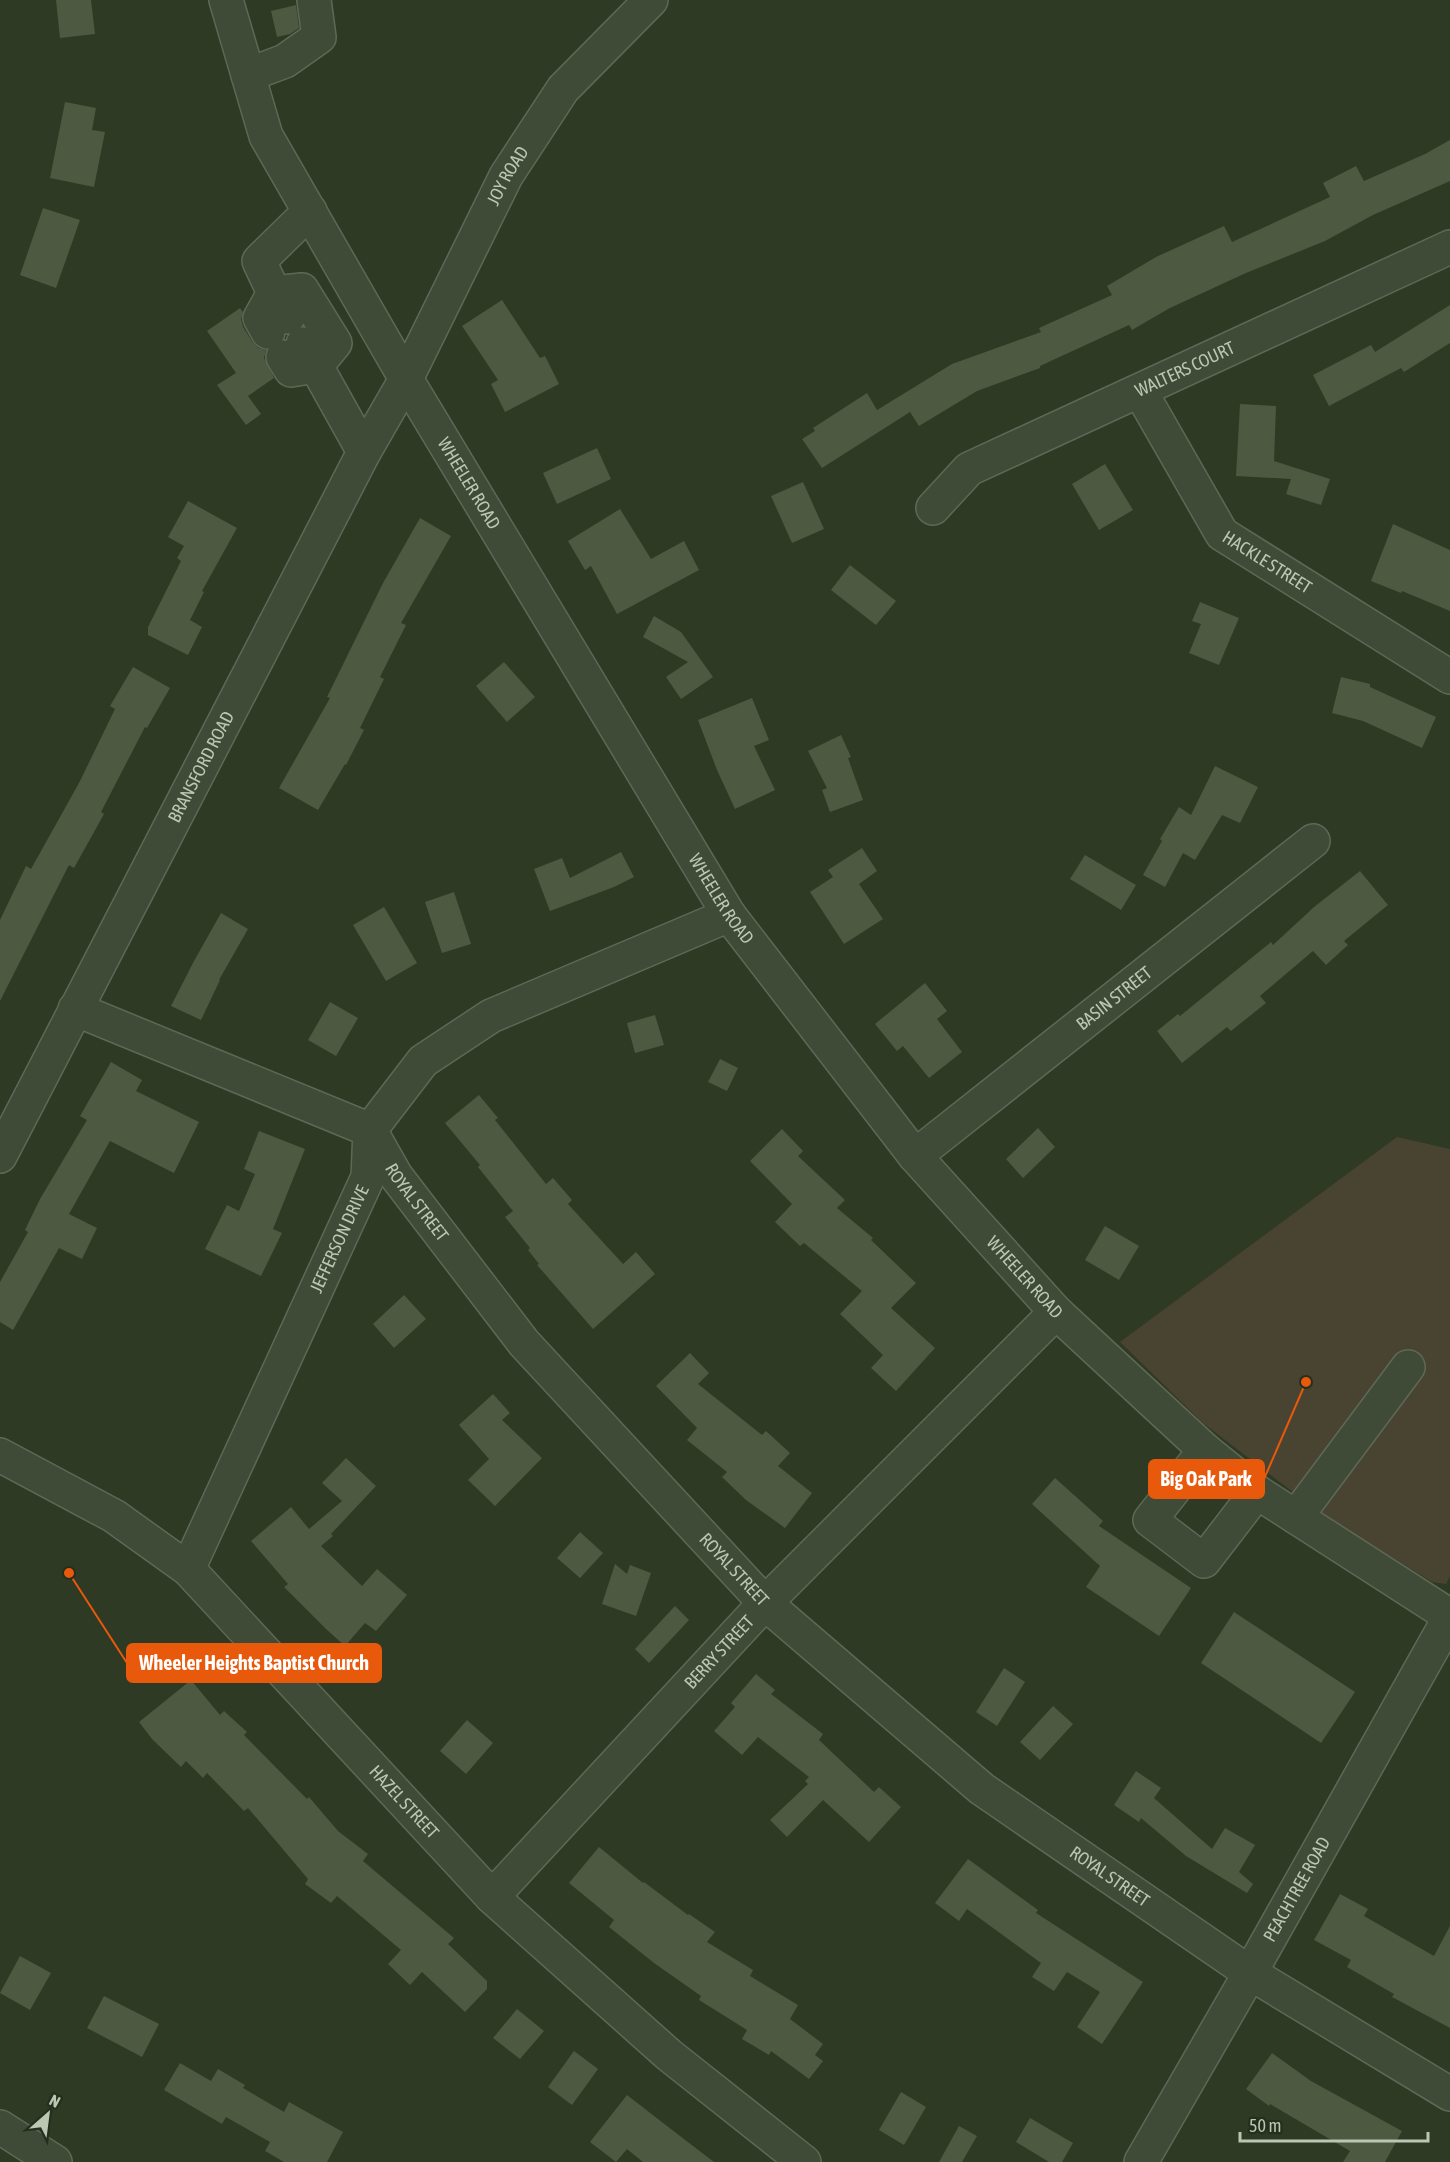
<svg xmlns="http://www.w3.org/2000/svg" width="1450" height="2162" viewBox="0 0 1450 2162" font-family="'Asap Condensed',sans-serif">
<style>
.green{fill:#494431}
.building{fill:#4d5940}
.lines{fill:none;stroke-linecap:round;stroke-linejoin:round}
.minor-casing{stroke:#5e6856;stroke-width:36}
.minor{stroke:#404b37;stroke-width:33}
.labels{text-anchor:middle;stroke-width:5;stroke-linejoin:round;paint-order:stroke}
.street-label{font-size:18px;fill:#bbc6b3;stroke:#252f1d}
.leader{fill:none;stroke:#e8590c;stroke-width:2}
.callout-dot{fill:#e8590c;stroke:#252f1d;stroke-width:2}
.callout{fill:#e8590c;stroke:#e8590c;stroke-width:2}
.callout-label{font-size:20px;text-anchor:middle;font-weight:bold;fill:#fff}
</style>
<rect width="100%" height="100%" fill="#2e3a24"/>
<path class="green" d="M 1397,1137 L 1450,1149 L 1450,1576 L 1446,1584 L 1432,1582 L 1319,1512 L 1203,1423 L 1120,1342 Z"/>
<g class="building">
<path d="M 56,0 L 91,0 L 95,34 L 60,38 Z"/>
<path d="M 296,5 L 299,28 L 290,34 L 277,37 L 271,11 Z"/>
<path d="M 65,102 L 96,108 L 92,130 L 105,132 L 94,187 L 50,178 Z"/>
<path d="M 1450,140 L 1450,181 L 1373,215 L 1325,241 L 1246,273 L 1170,308 L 1132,330 L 1129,325 L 1040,366 L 1040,368 L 977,391 L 919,426 L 910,412 L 822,468 L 802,439 L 815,431 L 813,428 L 867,393 L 877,410 L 952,364 L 1041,332 L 1039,328 L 1112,295 L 1107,286 L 1156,257 L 1224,226 L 1232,242 L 1330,197 L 1323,183 L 1356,166 L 1364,181 L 1425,154 Z"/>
<path d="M 43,208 L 80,220 L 56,288 L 20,275 Z"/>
<path d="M 502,300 L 540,358 L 545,356 L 559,384 L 505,412 L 491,384 L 498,380 L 462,326 Z"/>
<path d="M 1450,305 L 1450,343 L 1404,372 L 1401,368 L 1329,406 L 1313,375 L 1371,345 L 1375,352 Z"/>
<path d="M 240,308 L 243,312 L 241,319 L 243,327 L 252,341 L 258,348 L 266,350 L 264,358 L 274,378 L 248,396 L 261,414 L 246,425 L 217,385 L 236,373 L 207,331 Z"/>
<path d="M 1240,404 L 1276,406 L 1274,461 L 1330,479 L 1321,505 L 1286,494 L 1291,479 L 1236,476 Z"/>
<path d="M 597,448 L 611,479 L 557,504 L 543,473 Z"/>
<path d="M 1105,464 L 1133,510 L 1099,530 L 1072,484 Z"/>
<path d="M 803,482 L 824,529 L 792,543 L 771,496 Z"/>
<path d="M 188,501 L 237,528 L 202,591 L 204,592 L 190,620 L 202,627 L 188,655 L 148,635 L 148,627 L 181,561 L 177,558 L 184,546 L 168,537 Z"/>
<path d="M 620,509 L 651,559 L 684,541 L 699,570 L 617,614 L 591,566 L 585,570 L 568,541 Z"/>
<path d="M 420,518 L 451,536 L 401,623 L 406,625 L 380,677 L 384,679 L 360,728 L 364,730 L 346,765 L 345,764 L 318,810 L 279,788 L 330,698 L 327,697 L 383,583 Z"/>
<path d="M 1393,524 L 1450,550 L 1450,611 L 1402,591 L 1401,593 L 1371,581 Z"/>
<path d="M 850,565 L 896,601 L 876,625 L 831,590 Z"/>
<path d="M 1200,602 L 1239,618 L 1219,665 L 1189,653 L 1201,624 L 1192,621 Z"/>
<path d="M 654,616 L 681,632 L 713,677 L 681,699 L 666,677 L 688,662 L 643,637 Z"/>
<path d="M 504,662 L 535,697 L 507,722 L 476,686 Z"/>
<path d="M 133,667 L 170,688 L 147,728 L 145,727 L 101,812 L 104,814 L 74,868 L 69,865 L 0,1001 L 0,920 L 26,866 L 31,869 L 79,783 L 115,709 L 110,706 Z"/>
<path d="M 1341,677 L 1370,684 L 1370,687 L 1436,717 L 1422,748 L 1363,721 L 1332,713 Z"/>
<path d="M 752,698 L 769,740 L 754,746 L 775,790 L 735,809 L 717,770 L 698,720 Z"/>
<path d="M 841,735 L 851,757 L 848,758 L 863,800 L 830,812 L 822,790 L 827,788 L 808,751 Z"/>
<path d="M 1215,766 L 1258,787 L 1240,823 L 1222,815 L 1195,860 L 1183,853 L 1165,887 L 1143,875 L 1162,841 L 1160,839 L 1179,807 L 1191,815 Z"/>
<path d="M 862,848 L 877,871 L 859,884 L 883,919 L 844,944 L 810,892 L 833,877 L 828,870 Z"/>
<path d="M 621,852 L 634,877 L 614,887 L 550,911 L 534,869 L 562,858 L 570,878 Z"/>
<path d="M 1085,855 L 1136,885 L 1121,910 L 1070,879 Z"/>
<path d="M 1360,871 L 1388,905 L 1344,941 L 1348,945 L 1326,965 L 1313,951 L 1260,996 L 1266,1003 L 1231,1031 L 1227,1027 L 1182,1063 L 1157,1031 L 1178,1014 L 1180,1016 L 1271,942 L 1273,945 L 1314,907 Z"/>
<path d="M 454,892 L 471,944 L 442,953 L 425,902 Z"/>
<path d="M 384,907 L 417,963 L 386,981 L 353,925 Z"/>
<path d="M 221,913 L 248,929 L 219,980 L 220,980 L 201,1020 L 171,1006 L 194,961 Z"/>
<path d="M 925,983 L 947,1011 L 937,1019 L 962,1052 L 929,1078 L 903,1046 L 897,1051 L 875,1024 Z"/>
<path d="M 330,1002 L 358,1018 L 336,1056 L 308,1040 Z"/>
<path d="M 655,1015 L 664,1045 L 635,1053 L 627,1023 Z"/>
<path d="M 720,1059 L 738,1068 L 727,1091 L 708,1082 Z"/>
<path d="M 111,1062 L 142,1080 L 136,1091 L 199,1122 L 174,1173 L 110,1141 L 69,1214 L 97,1228 L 82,1259 L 59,1248 L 13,1330 L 0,1322 L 0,1282 L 28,1232 L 25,1230 L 40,1199 L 87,1120 L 80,1116 Z"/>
<path d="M 479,1095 L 498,1118 L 495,1120 L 546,1184 L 553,1178 L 572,1200 L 568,1204 L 623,1264 L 636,1252 L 655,1274 L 593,1329 L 537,1265 L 539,1264 L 528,1250 L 530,1248 L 505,1217 L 513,1211 L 478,1167 L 480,1165 L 445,1123 Z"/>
<path d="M 1038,1128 L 1055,1147 L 1023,1178 L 1006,1159 Z"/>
<path d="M 782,1129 L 803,1151 L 798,1156 L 845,1200 L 837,1208 L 873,1238 L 871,1240 L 916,1283 L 891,1308 L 935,1348 L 896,1391 L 871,1368 L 883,1355 L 840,1314 L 862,1291 L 804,1243 L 800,1246 L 775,1222 L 792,1204 L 750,1161 Z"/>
<path d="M 259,1131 L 305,1149 L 273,1229 L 282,1233 L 261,1276 L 205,1249 L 227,1205 L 239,1211 L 255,1174 L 244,1169 Z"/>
<path d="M 1105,1226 L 1139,1246 L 1119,1280 L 1085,1260 Z"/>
<path d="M 404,1295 L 426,1319 L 394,1348 L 373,1324 Z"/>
<path d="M 690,1353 L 709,1373 L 698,1384 L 762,1435 L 766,1431 L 790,1453 L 778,1466 L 812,1493 L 785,1528 L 746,1500 L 722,1477 L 727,1472 L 687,1440 L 697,1428 L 656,1386 Z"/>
<path d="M 493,1394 L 510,1413 L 502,1420 L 542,1458 L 495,1506 L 468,1480 L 489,1459 L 459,1425 Z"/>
<path d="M 346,1458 L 376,1486 L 331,1534 L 333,1536 L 321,1546 L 362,1586 L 377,1569 L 407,1595 L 376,1631 L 365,1623 L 345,1646 L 326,1629 L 284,1587 L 288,1584 L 251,1541 L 291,1507 L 309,1529 L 342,1501 L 322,1483 Z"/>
<path d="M 1055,1478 L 1103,1521 L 1099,1526 L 1191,1588 L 1159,1636 L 1086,1587 L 1100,1566 L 1032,1504 Z"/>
<path d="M 580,1532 L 603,1553 L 580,1578 L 557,1558 Z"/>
<path d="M 615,1564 L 627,1574 L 630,1565 L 651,1573 L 636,1616 L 602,1604 Z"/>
<path d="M 675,1606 L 689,1620 L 649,1663 L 635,1649 Z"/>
<path d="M 1234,1612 L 1355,1692 L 1321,1743 L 1201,1663 Z"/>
<path d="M 1004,1668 L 1025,1682 L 997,1726 L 976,1712 Z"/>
<path d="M 756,1674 L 775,1690 L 771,1694 L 823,1734 L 819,1740 L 874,1792 L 879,1787 L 901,1807 L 869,1842 L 823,1800 L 787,1837 L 770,1820 L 808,1784 L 805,1781 L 809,1777 L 758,1737 L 742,1755 L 714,1731 L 735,1707 L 731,1703 Z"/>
<path d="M 191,1680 L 220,1715 L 224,1711 L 247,1732 L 244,1735 L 307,1799 L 309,1797 L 338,1831 L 368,1854 L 363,1861 L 454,1938 L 448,1944 L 487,1981 L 487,1989 L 465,2012 L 422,1972 L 410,1985 L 388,1964 L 401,1950 L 337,1896 L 331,1903 L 305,1884 L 308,1879 L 248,1808 L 244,1811 L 207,1773 L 203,1778 L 186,1761 L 181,1767 L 152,1739 L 139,1722 Z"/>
<path d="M 1053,1706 L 1073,1724 L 1040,1760 L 1020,1742 Z"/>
<path d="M 467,1720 L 493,1743 L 466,1774 L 440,1751 Z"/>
<path d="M 1136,1771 L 1161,1788 L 1154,1798 L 1212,1849 L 1225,1828 L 1255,1845 L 1239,1872 L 1253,1884 L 1247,1893 L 1186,1856 L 1141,1818 L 1139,1822 L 1114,1805 Z"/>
<path d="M 599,1847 L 643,1883 L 644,1882 L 688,1915 L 689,1914 L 715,1932 L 707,1942 L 753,1970 L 750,1976 L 798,2005 L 790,2019 L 823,2044 L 815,2055 L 823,2061 L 809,2079 L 771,2051 L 769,2055 L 742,2039 L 747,2030 L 699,2000 L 701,1996 L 654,1963 L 609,1927 L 614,1920 L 569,1883 Z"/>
<path d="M 968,1859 L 1038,1910 L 1036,1913 L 1143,1982 L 1102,2044 L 1077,2027 L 1100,1992 L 1067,1972 L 1054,1991 L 1032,1977 L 1041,1963 L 967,1909 L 959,1921 L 935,1903 Z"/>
<path d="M 1340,1894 L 1368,1909 L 1364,1916 L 1434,1956 L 1450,1926 L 1450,2028 L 1392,1997 L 1394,1994 L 1347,1967 L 1351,1960 L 1314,1940 Z"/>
<path d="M 20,1956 L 51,1973 L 30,2010 L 0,1993 Z"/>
<path d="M 104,1996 L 159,2024 L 142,2057 L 87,2028 Z"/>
<path d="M 517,2009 L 544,2031 L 520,2059 L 493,2038 Z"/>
<path d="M 574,2051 L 598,2069 L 572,2105 L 548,2087 Z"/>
<path d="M 1272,2053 L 1311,2081 L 1402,2131 L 1385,2162 L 1343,2162 L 1350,2151 L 1270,2104 L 1269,2106 L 1246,2089 Z"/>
<path d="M 180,2063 L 211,2081 L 218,2069 L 245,2085 L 243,2088 L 284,2112 L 289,2102 L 343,2132 L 327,2162 L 284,2162 L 265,2151 L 270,2142 L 226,2117 L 222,2124 L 164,2090 Z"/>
<path d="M 901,2092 L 926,2107 L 904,2145 L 879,2130 Z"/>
<path d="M 627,2095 L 680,2136 L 714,2162 L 643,2162 L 627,2149 L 616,2162 L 590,2142 Z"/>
<path d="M 1030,2118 L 1073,2143 L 1062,2162 L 1049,2162 L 1016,2142 Z"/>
<path d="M 959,2126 L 977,2136 L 962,2162 L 939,2162 Z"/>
</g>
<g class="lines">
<defs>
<g id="minor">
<path id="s1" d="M 226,0 L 266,136 L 406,379 L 729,915 L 915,1156 L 1056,1312 L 1205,1450 L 1257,1492 L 1450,1616"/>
<path d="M 248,75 L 285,61 L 319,37 L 314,0"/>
<path d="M 310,211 L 259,261 L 274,293 L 302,290 L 335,343 L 316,366 L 364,452"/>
<path d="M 268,332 L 260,318 L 274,293 L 288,317"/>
<path d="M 283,357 L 291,370 L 316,366 L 303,344"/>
<path id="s2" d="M 1140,391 L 1222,534 L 1450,677"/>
<path id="s3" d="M 933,508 L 969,469 L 1450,247"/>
<path id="s4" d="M 75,1009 L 370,1130 L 396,1176 L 524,1343 L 765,1603 L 982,1789 L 1250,1973 L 1450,2094"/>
<path id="s5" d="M 0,1156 L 364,452 L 406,379 L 506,176 L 563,89 L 651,0"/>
<path id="s6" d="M 915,1156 L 1313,841"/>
<path d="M 1205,1450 L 1150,1520 L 1204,1561 L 1257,1492"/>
<path id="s7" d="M 0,1455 L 114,1516 L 188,1569 L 492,1897 L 669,2055 L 804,2162"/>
<path d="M 1296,1517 L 1408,1367"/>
<path id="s8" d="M 188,1569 L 368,1177 L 370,1130 L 423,1061 L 491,1016 L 729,915"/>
<path id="s9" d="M 492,1897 L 765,1603 L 1056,1312"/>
<path d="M 0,2127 L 55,2162"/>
<path id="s10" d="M 1141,2162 L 1250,1973 L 1450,1617"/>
</g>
</defs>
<use href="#minor" class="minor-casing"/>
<use href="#minor" class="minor"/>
</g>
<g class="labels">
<g class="street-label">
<text dy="6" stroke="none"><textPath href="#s5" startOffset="1104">JOY ROAD</textPath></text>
<text dy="6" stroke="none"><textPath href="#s3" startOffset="291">WALTERS COURT</textPath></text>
<text dy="6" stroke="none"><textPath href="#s1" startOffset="544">WHEELER ROAD</textPath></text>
<text dy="6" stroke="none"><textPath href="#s2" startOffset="218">HACKLE STREET</textPath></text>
<text dy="6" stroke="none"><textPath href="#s5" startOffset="438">BRANSFORD ROAD</textPath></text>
<text dy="6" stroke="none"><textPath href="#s1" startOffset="1030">WHEELER ROAD</textPath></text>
<text dy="6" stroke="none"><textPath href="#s6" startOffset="254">BASIN STREET</textPath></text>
<text dy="6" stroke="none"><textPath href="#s4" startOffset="405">ROYAL STREET</textPath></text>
<text dy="6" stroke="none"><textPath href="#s8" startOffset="363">JEFFERSON DRIVE</textPath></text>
<text dy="6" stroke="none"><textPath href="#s1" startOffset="1516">WHEELER ROAD</textPath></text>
<text dy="6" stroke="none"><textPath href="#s4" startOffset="891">ROYAL STREET</textPath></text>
<text dy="6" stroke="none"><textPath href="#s9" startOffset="334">BERRY STREET</textPath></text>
<text dy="6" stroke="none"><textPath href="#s7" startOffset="538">HAZEL STREET</textPath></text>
<text dy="6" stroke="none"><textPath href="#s4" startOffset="1377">ROYAL STREET</textPath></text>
<text dy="6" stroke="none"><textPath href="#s10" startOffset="314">PEACHTREE ROAD</textPath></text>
</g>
</g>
<path class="leader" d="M1306 1382L1264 1479M69 1573L127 1663"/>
<g class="callout-dot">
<circle cx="1306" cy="1382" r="6"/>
<circle cx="69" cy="1573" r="6"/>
</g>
<g class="callout">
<rect x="1149" y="1460" width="115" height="38" rx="6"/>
<rect x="127" y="1644" width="254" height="38" rx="6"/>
</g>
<g class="callout-label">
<text x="1206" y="1486">Big Oak Park</text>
<text x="254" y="1670">Wheeler Heights Baptist Church</text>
</g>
<g transform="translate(48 2114) rotate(28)" stroke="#252f1d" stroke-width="4.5" paint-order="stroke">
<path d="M0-4.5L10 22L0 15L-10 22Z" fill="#bbc6b3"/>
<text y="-9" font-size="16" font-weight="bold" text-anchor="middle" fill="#bbc6b3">N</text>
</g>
<path d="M1240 2132v9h188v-9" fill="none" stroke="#bbc6b3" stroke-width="3"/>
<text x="1249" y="2132" font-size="18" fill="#bbc6b3" stroke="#252f1d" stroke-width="4.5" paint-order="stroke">50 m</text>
</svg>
